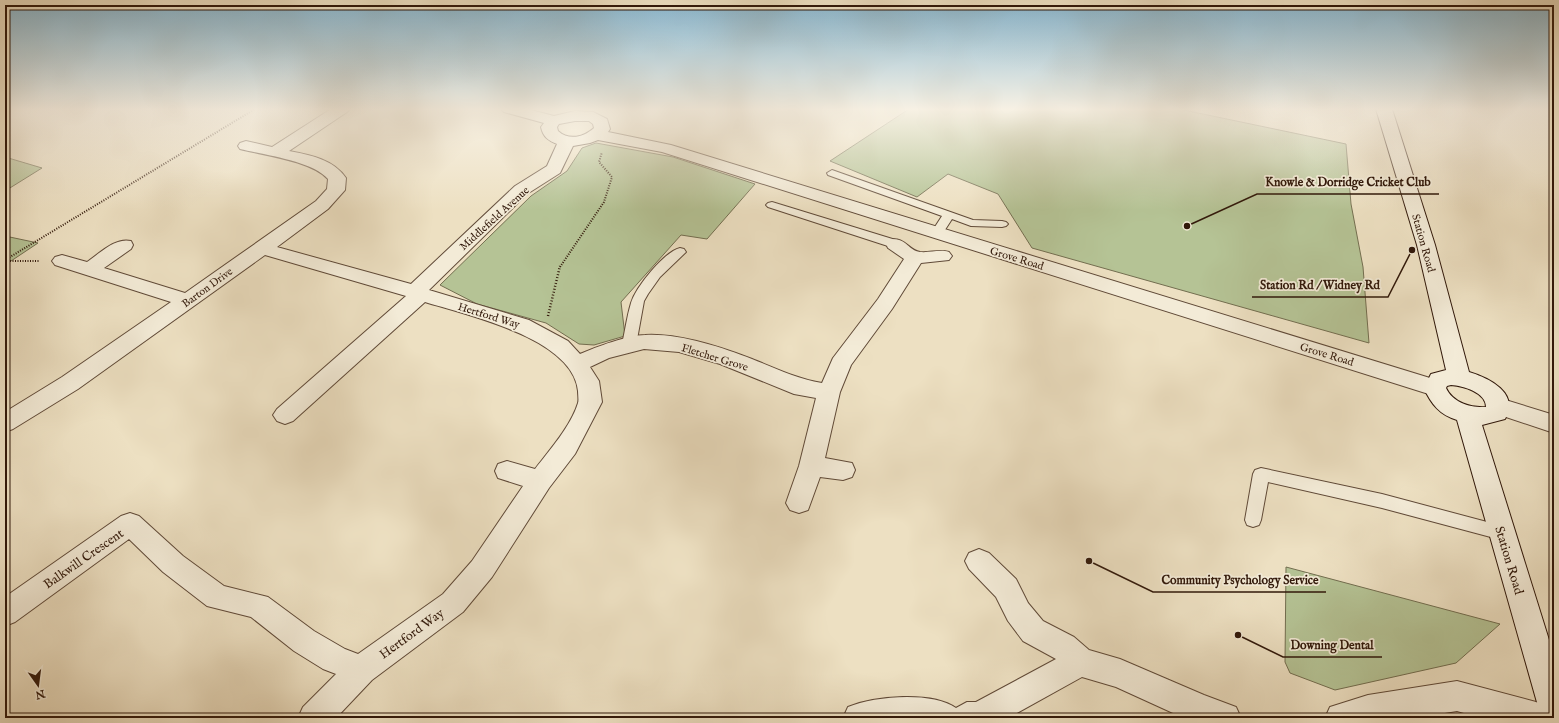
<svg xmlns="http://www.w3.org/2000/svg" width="1559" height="723" viewBox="0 0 1559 723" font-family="'IM FELL English',serif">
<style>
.green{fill:#b5c395;stroke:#736e50}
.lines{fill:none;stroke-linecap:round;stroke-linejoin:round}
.service-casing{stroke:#604a38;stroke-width:2}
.minor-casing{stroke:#604a38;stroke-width:2}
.tertiary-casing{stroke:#604a38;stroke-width:2}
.secondary-casing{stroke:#31180a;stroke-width:2}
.path-far1{stroke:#31180a;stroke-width:2;stroke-dasharray:1 1.5;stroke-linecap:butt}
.path{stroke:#31180a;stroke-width:2.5;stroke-dasharray:1 2;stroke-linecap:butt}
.service{fill:#f3ebd7;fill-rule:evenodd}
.minor{fill:#f3ebd7;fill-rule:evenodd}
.tertiary{fill:#f3ebd7;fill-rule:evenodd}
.secondary{fill:#f3ebd7;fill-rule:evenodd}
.labels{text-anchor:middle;stroke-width:3.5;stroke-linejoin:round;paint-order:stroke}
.street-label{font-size:11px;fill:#31180a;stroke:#f3ebd7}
.near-street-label{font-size:13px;fill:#31180a;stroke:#f3ebd7}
.leader{fill:none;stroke:#31180a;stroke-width:1.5}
.callout-dot{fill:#31180a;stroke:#f3ebd7;stroke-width:1.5}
.callout-label{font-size:12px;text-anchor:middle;font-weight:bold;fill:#31180a;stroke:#f3ebd7;stroke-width:3.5;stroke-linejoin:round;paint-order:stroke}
</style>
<rect width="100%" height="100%" fill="#ede0c2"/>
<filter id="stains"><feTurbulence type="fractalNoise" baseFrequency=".005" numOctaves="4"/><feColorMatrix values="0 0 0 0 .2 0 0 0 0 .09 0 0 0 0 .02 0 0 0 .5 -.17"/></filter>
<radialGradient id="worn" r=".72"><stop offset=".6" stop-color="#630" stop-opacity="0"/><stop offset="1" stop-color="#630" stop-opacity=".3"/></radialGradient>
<g class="green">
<path d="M 909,109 L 1179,109 L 1346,144 L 1351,204 L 1363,267 L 1369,343 L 1032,248 L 998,194 L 948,174 L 917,197 L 830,161 Z"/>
<path d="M 596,143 L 673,157 L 755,184 L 707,239 L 681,235 L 621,302 L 625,336 L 594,345 L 579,344 L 546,323 L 477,304 L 440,285 L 531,196 L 567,171 L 582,148 Z"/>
<path d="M 5,157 L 42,168 L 5,191 Z"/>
<path d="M 5,236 L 38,243 L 5,265 Z"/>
<path d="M 1286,567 L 1500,624 L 1456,663 L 1335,690 L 1290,673 L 1285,662 Z"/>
</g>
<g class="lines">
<defs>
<g id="service">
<path d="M 832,170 L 973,220 L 1002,221 L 1006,222 L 1008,224 L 1006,226 L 1002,227 L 971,226 L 952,219 L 941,236 L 933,236 L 931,233 L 942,216 L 828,175 L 827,173 Z"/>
<path d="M 772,202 L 899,241 L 901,244 L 899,247 L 891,247 L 768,207 L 766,205 L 768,203 Z"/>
<path d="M 680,248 L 684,249 L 686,252 L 660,277 L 648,294 L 644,301 L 636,345 L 634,348 L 629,350 L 624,348 L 622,345 C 625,331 627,316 631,303 C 636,287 664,252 680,248 Z"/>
<path d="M 1261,468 L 1382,494 L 1502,526 L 1508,528 L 1510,533 L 1508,538 L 1502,540 L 1382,508 L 1268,482 L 1261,520 L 1259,525 L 1253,527 L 1247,525 L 1245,520 L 1253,474 L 1255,470 Z"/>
</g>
<g id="minor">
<path d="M 331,109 L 350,109 L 347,112 L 289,151 C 310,155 333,159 346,178 L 345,190 L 328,209 L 277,247 L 411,284 L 515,186 L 547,166 L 557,144 C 549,141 543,137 541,127 L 544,123 L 504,112 L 501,109 L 527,109 L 554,116 L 575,111 L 593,112 L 607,119 L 610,129 L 608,132 L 671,145 L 1443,382 L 1446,388 L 1443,394 L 1435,396 L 662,152 L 598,140 L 590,143 L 573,146 L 560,173 L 527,194 L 429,290 L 529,320 L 568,341 L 580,354 C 596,347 628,335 645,335 C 679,333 721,347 752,359 C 775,368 797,379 822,383 L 833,358 L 878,299 L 904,259 L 888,248 L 886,244 L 888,240 C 906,236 907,250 920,252 C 930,253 939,249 949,252 L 952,256 L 949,260 L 921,263 L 892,309 L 851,365 L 840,392 L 825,458 L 852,463 L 855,470 L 852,477 L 843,480 L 820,477 L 808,510 L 799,513 L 790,510 L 786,503 L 799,466 L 816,398 L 794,394 L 720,364 L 679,352 L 644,349 L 609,358 L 590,367 L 599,381 L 602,402 L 575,454 L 549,488 L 492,577 L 463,612 L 372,680 L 336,718 L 298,718 L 303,707 L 336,674 L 323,669 L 294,651 L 251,617 L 207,606 L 163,572 L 129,539 L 15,622 L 5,626 L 5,597 L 121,516 L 130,513 L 139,516 L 183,556 L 224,586 L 268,597 L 314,631 L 345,649 L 358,654 L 443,594 L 472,561 L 523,486 L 498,478 L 495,471 L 498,464 L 507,461 L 535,469 C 549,451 571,426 578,403 C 579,400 578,395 578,391 C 573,338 467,315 425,302 L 293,421 L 285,424 L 277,421 L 273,415 L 277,409 L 406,296 L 265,255 L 78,389 L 13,429 L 5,432 L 5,412 L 62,377 L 171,302 L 55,265 L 52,261 L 55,257 L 62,255 L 87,262 C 99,254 115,237 131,241 L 133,245 L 131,249 L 104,268 L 185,293 L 316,201 L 327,189 L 328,179 C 312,161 264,155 240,149 L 238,146 L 240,143 L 246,141 L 272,147 ZM 575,121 L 589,121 L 593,124 L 594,128 C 584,137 569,141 558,131 L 557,127 L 559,124 Z"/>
<path d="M 979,549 L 989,553 L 1016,579 L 1028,603 L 1043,621 L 1074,637 L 1089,650 L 1120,659 L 1204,695 L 1236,707 L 1241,718 L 1184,718 L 1116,687 L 1082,677 L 1008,718 L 843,718 L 848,707 C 874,696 932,691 956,708 L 967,702 L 976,702 L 1056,659 L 1023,641 L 1008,621 L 996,597 L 969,569 L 965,561 L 969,553 Z"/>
<path d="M 1457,681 L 1536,702 L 1547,707 L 1552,718 L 1481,718 L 1457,711 L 1414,718 L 1325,718 L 1330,707 L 1368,695 Z"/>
</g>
<path id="tertiary" d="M 1499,398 L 1554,415 L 1554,433 L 1491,412 L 1487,406 L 1491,400 Z"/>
<path id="secondary" d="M 1376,109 L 1392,109 L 1435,245 L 1469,372 C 1489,378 1520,393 1505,419 L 1482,425 L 1554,656 L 1554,718 L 1543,717 L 1538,706 L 1457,420 C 1440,415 1431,404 1424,388 L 1431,374 L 1446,370 L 1417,245 ZM 1451,385 C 1463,386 1486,392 1486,407 C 1471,408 1453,403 1446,388 L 1447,386 Z"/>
</defs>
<use href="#service" class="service-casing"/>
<use href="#minor" class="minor-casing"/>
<use href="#tertiary" class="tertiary-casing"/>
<use href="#secondary" class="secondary-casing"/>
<g class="path-far1">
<path d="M 5,260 L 255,109"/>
<path d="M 5,261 L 40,261"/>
<path d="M 560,267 L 604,202 L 612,177 L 599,162 L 602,152"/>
</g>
<path class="path" d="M 548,316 L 560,266"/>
<use href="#service" class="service"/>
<use href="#minor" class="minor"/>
<use href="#tertiary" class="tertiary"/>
<use href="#secondary" class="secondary"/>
</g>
<linearGradient id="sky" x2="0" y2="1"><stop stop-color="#88b8d2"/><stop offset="0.52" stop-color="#f7f1e4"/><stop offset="1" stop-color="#f7f1e4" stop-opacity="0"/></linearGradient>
<rect width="1559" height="210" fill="url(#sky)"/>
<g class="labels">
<g class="street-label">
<text transform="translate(494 218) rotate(-42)" y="4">Middlefield Avenue</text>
<text transform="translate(1424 243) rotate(74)" y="4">Station Road</text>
<text transform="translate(1017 258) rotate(17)" y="4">Grove Road</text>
<text transform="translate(207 287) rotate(-36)" y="4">Barton Drive</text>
<text transform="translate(489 315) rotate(17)" y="4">Hertford Way</text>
<text transform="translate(1327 354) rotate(17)" y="4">Grove Road</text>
<text transform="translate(715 357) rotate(17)" y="4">Fletcher Grove</text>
</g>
<g class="near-street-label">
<text transform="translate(83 558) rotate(-35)" y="5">Balkwill Crescent</text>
<text transform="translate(1510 560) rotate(73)" y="5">Station Road</text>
<text transform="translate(411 633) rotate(-36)" y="5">Hertford Way</text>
</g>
</g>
<path class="leader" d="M1187 226L1257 194H1439M1412 250L1388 297H1252M1089 561L1153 592H1326M1238 635L1283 657H1382"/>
<g class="callout-dot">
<circle cx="1187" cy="226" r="4"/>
<circle cx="1412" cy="250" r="4"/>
<circle cx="1089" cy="561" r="4"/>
<circle cx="1238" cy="635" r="4"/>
</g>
<g class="callout-label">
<text x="1348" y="186">Knowle &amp; Dorridge Cricket Club</text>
<text x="1320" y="289">Station Rd / Widney Rd</text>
<text x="1240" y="584">Community Psychology Service</text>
<text x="1332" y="649">Downing Dental</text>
</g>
<rect width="1559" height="723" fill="none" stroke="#ede0c2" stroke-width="20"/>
<rect x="6" y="6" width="1547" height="711" fill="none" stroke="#31180a" stroke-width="2"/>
<rect x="10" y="10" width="1539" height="703" fill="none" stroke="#31180a"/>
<g transform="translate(38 685) rotate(166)" stroke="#f3ebd7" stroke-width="3" paint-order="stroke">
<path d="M0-3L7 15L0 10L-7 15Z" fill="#31180a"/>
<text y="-6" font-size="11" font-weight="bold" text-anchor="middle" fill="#31180a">N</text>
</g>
<rect width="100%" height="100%" filter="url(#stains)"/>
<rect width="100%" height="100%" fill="url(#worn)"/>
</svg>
